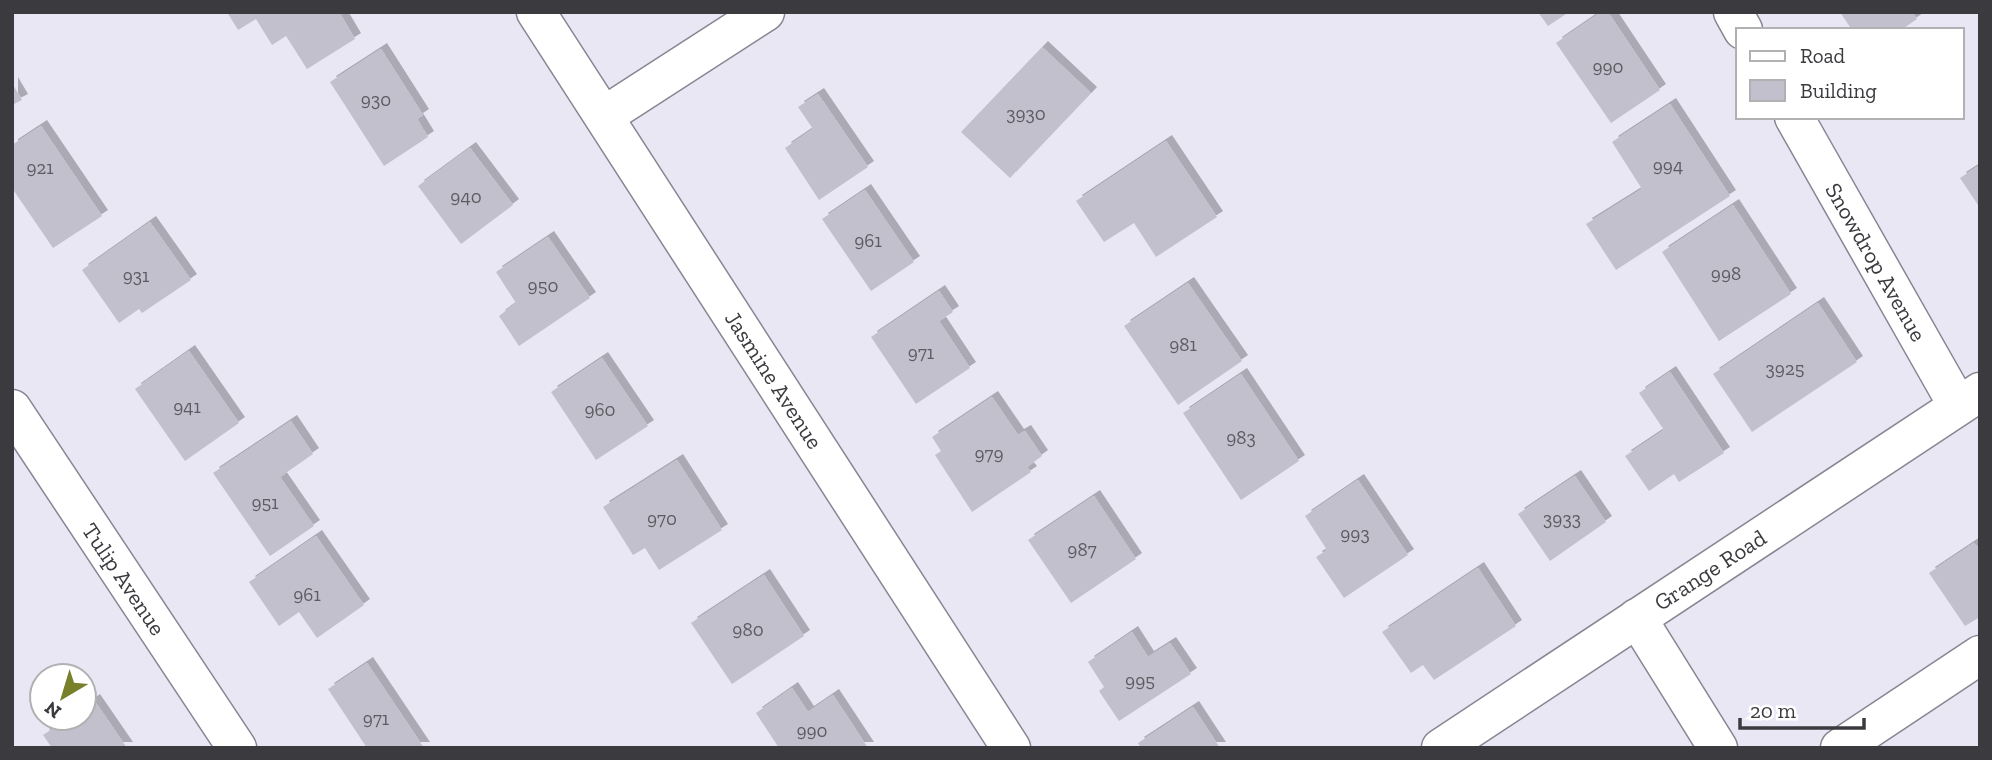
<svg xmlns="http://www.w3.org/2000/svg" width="1992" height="760" viewBox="0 0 1992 760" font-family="'Zilla Slab',serif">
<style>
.building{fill:#c2c0cd;filter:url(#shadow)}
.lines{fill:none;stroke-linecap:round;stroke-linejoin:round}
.minor-casing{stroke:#888592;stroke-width:41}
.minor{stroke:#fff;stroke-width:38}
.labels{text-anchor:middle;stroke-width:5;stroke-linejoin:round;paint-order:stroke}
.number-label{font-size:19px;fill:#5d5c62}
.street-label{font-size:23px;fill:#3b3a3f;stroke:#fff}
</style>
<defs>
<filter id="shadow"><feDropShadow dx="6" dy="-6" stdDeviation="0" flood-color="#0004"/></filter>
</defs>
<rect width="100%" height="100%" fill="#e9e7f4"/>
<g class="building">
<path d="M 227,12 L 339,12 L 355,39 L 307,69 L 286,36 L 272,45 L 256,19 L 238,30 Z"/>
<path d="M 1538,12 L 1569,12 L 1548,26 Z"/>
<path d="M 1601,12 L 1608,12 L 1660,90 L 1611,123 L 1556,43 Z"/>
<path d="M 1840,12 L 1912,12 L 1917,19 L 1901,30 L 1852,30 Z"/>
<path d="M 1042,47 L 1091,93 L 1010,178 L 961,132 Z"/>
<path d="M 381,49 L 423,115 L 417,119 L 428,137 L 384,166 L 330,82 Z"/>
<path d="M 12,83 L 22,100 L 12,105 Z"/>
<path d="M 818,94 L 868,167 L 819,200 L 785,148 L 813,129 L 798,107 Z"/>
<path d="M 1670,104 L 1730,196 L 1616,270 L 1586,224 L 1642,189 L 1612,142 Z"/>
<path d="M 41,126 L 102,216 L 53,248 L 12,188 L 12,145 Z"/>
<path d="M 1166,141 L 1217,217 L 1156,257 L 1134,223 L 1104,242 L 1076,201 Z"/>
<path d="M 470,148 L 513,205 L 461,244 L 418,186 Z"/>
<path d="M 1980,165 L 1980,208 L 1960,178 Z"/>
<path d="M 865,190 L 914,262 L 871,291 L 822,219 Z"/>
<path d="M 1733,205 L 1791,294 L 1719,341 L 1662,252 Z"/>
<path d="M 150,222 L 191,280 L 142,313 L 139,309 L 119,323 L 82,270 Z"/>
<path d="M 548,237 L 590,298 L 519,346 L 499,316 L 516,303 L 496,272 Z"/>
<path d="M 1188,283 L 1242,361 L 1178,405 L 1124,326 Z"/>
<path d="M 939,291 L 953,312 L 939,321 L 970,368 L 916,404 L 871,337 Z"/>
<path d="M 1818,303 L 1857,362 L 1752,432 L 1713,374 Z"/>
<path d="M 189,351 L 239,423 L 185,461 L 135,389 Z"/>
<path d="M 602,358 L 648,426 L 596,460 L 551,392 Z"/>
<path d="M 1670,372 L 1724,453 L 1679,482 L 1674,474 L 1649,491 L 1625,456 L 1664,430 L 1639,393 Z"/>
<path d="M 1241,374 L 1299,461 L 1241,500 L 1183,413 Z"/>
<path d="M 992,397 L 1018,435 L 1025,431 L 1042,456 L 1027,467 L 1031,472 L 972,512 L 935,455 L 941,451 L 932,437 Z"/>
<path d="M 291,421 L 313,454 L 280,477 L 314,526 L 270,556 L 213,473 Z"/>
<path d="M 677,460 L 722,530 L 659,570 L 645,548 L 633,555 L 603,507 Z"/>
<path d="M 1575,476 L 1606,522 L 1550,561 L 1518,514 Z"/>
<path d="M 1358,480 L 1408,555 L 1344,598 L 1316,557 L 1327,550 L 1305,516 Z"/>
<path d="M 1094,496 L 1136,559 L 1071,603 L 1028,540 Z"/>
<path d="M 316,536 L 364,605 L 317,638 L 299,612 L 279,626 L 249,582 Z"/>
<path d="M 1974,543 L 1980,549 L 1980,617 L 1965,626 L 1929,573 Z"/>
<path d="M 1478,568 L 1516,626 L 1434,680 L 1423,665 L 1411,673 L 1382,632 Z"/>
<path d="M 764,575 L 804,636 L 732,684 L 691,623 Z"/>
<path d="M 1132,632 L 1148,657 L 1170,643 L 1191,674 L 1119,721 L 1099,691 L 1104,687 L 1088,662 Z"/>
<path d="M 367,663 L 424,748 L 367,748 L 328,689 Z"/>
<path d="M 792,688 L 808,712 L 833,695 L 868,748 L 779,748 L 756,713 Z"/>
<path d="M 94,700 L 127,748 L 52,748 L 43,735 L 69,718 L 84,718 L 84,707 Z"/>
<path d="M 1193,707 L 1220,748 L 1141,748 L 1138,743 Z"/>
</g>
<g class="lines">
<defs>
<g id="minor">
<path d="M 536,12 L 1011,748"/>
<path d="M 1733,12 L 1743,30"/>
<path d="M 604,116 L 765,12"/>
<path d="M 1794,117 L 1958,406"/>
<path d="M 12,409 L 237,748"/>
<path d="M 1637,618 L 1718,748"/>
<path d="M 1441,748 L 1980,392"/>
<path d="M 1840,748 L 1980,655"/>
</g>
</defs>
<use href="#minor" class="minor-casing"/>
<use href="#minor" class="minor"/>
</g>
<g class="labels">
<g class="number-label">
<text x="1608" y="73">990</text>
<text x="376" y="106">930</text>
<text x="1026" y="120">3930</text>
<text x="1668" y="172">994</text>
<text x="40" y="174">921</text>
<text x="466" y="203">940</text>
<text x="868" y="247">961</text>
<text x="1726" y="280">998</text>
<text x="136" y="282">931</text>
<text x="543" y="292">950</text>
<text x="1183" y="351">981</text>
<text x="921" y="359">971</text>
<text x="1785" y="375">3925</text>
<text x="187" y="413">941</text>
<text x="600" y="416">960</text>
<text x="1241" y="444">983</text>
<text x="989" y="460">979</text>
<text x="265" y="509">951</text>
<text x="662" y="525">970</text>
<text x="1562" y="525">3933</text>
<text x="1355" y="540">993</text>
<text x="1082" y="556">987</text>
<text x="307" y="601">961</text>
<text x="748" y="636">980</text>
<text x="1140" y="687">995</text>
<text x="376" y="725">971</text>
<text x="812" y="737">990</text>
</g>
<g class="street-label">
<text transform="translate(1876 262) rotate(60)" y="8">Snowdrop Avenue</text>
<text transform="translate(774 380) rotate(57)" y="8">Jasmine Avenue</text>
<text transform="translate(1710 570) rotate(-33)" y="8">Grange Road</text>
<text transform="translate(124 579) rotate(56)" y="8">Tulip Avenue</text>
</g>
</g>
<rect width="1992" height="760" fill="none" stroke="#3b3a3f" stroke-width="28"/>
<rect x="1736" y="28" width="228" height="91" fill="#ffffff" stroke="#b1b0b2" stroke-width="2"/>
<rect x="1750" y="51" width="35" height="10" fill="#ffffff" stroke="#b1b0b2" stroke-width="2"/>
<text x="1800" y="63" font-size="21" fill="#3b3a3f">Road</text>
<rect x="1750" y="80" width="35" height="21" fill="#c2c0cd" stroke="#b1b0b2" stroke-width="2"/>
<text x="1800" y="98" font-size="21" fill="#3b3a3f">Building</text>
<g transform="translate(63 697) rotate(218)"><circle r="33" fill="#ffffff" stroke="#b1b0b2" stroke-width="2"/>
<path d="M0-5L12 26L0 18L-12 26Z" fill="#79802b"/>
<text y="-10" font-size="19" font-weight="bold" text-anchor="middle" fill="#3b3a3f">N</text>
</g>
<path d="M1740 718v10h124v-10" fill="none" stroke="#3b3a3f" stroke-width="3.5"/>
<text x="1750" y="718" font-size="21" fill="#3b3a3f" stroke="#ffffff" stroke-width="5" paint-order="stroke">20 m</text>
</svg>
